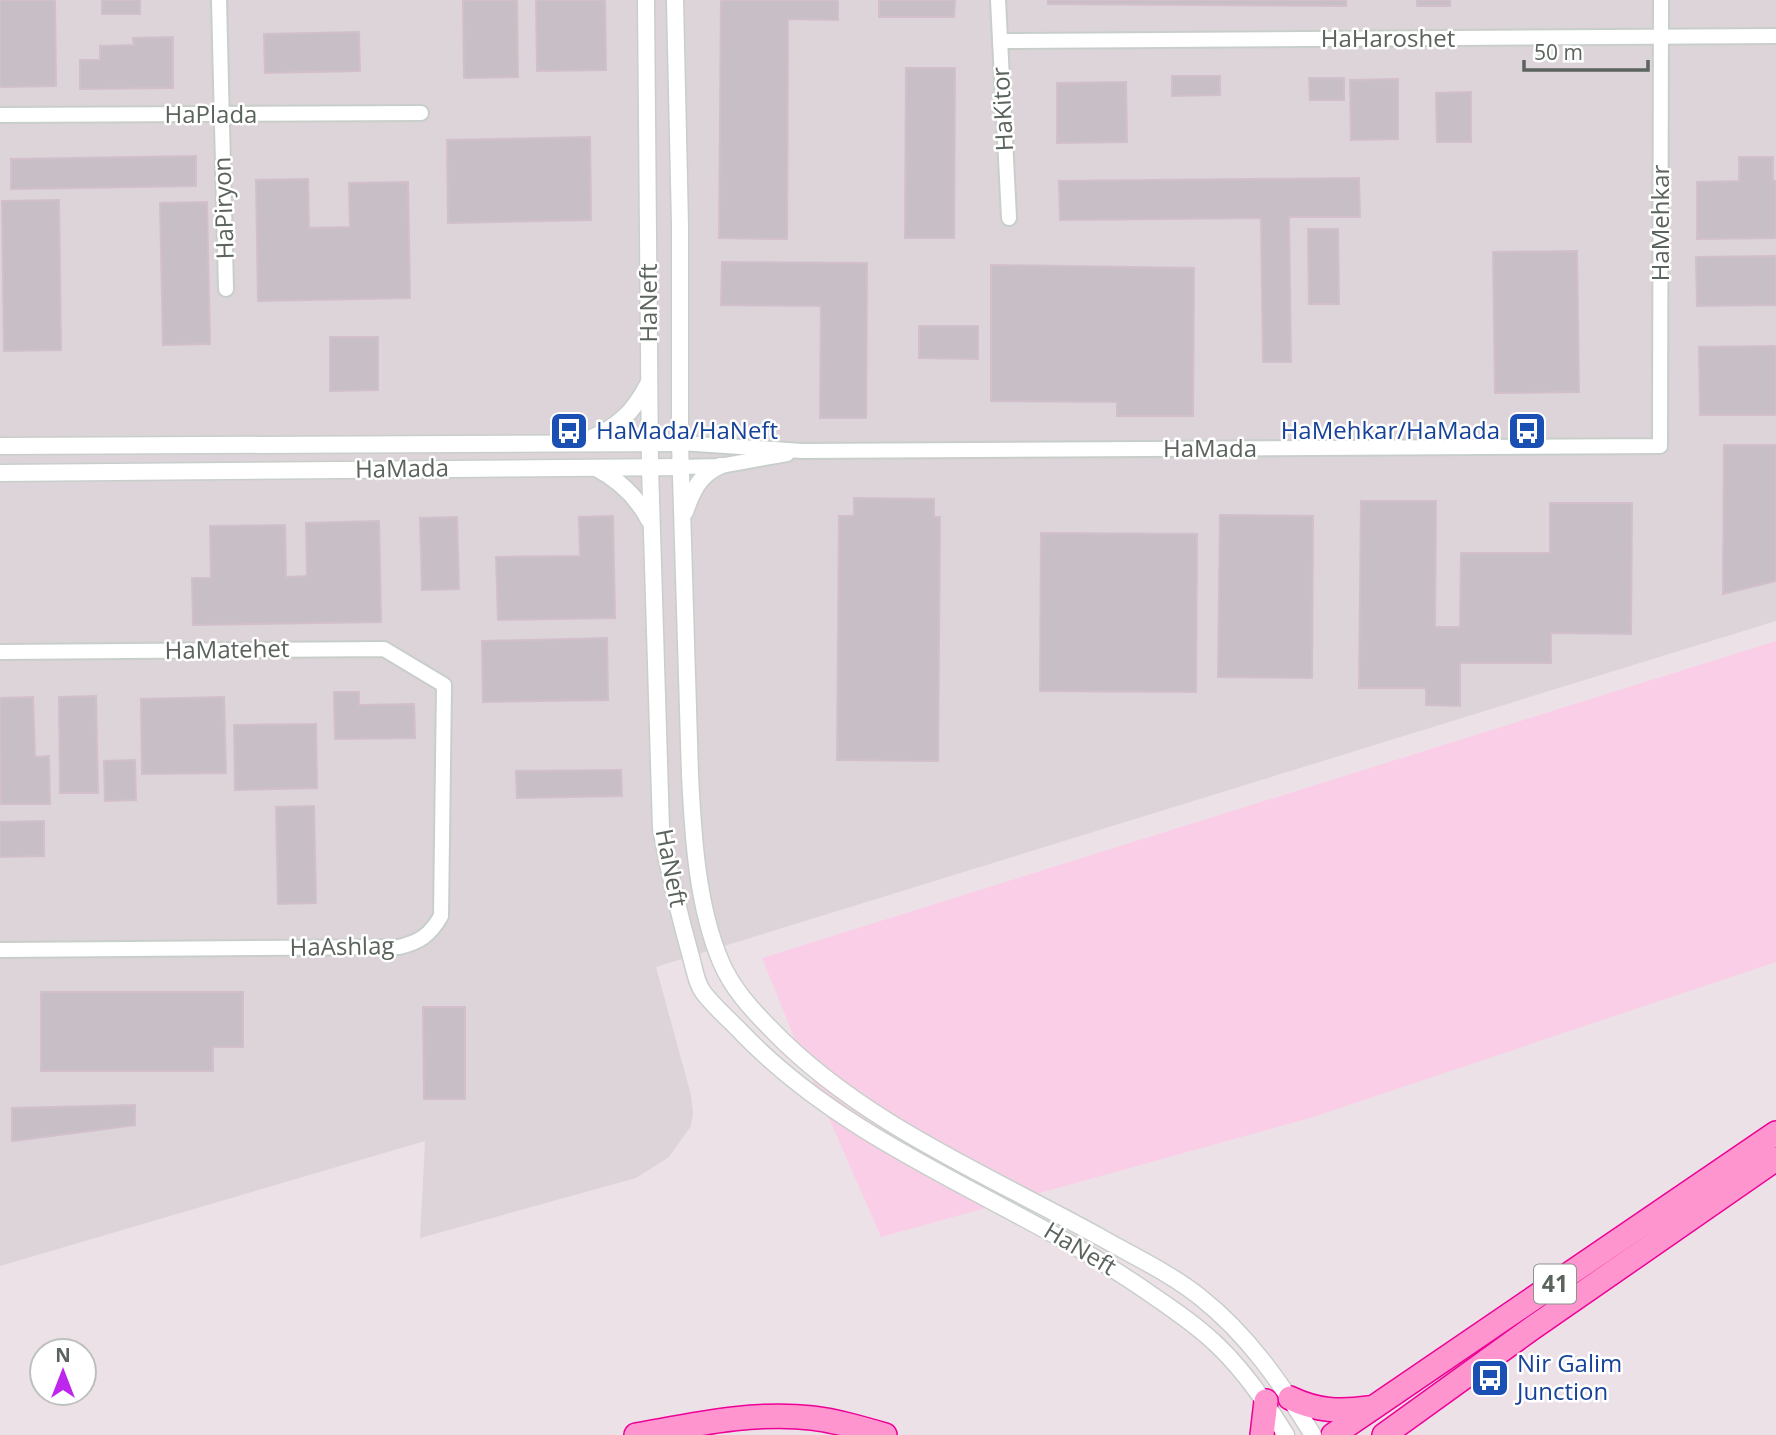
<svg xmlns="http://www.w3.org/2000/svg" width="1776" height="1435" viewBox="0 0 1776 1435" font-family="'Open Sans',sans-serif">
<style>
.industrial{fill:#dcd4d8}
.sand{fill:#fbcee7}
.building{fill:#c8bec5;stroke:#d2bfcb;stroke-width:2}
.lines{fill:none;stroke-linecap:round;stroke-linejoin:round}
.minor-casing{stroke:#c8cfcb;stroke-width:18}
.tertiary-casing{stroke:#c8cfcb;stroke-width:19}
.trunk-casing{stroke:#ee0097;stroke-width:26}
.minor{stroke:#fff;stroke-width:14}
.tertiary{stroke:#fff;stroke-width:16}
.trunk{stroke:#ff95ce;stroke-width:23}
.labels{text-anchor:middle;stroke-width:5;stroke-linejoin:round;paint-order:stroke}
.shield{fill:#fff;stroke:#8c928d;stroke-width:2}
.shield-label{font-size:23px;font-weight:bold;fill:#5a635c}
.street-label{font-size:24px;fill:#5a635c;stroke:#fff}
.transit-label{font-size:24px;fill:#164399;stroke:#fff;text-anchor:start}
</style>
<rect width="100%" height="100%" fill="#ede1e8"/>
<path class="industrial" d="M 0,0 L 1776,0 L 1776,621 L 656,967 L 691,1095 L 693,1113 L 691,1126 L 669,1157 L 636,1178 L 420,1238 L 425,1141 L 0,1266 Z"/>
<path class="sand" d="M 1776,641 L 1776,962 L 1313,1117 L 881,1237 L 803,1059 L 762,958 Z"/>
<g class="building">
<path d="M 0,0 L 55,0 L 56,86 L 0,87 Z"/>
<rect x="102" y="0" width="38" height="14"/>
<path d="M 463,0 L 517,0 L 518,77 L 464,78 Z"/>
<path d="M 536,0 L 605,0 L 606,70 L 537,71 Z"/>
<path d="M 721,0 L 838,0 L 838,20 L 788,19 L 787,239 L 719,238 Z"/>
<path d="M 879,0 L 955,0 L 954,17 L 879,17 Z"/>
<path d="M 1048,0 L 1346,0 L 1346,6 L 1048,4 Z"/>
<rect x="1417" y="0" width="33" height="6"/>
<path d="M 359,32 L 360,71 L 265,73 L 264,34 Z"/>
<path d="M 173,37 L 173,88 L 80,89 L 80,60 L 100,60 L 100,46 L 134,45 L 133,38 Z"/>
<path d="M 906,68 L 955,68 L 954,238 L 905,238 Z"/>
<path d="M 1172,76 L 1220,76 L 1220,95 L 1172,96 Z"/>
<path d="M 1309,78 L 1344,78 L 1344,100 L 1310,100 Z"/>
<path d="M 1398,79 L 1398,139 L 1351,140 L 1350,80 Z"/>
<path d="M 1126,82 L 1127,142 L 1057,143 L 1057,83 Z"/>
<path d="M 1471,92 L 1471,142 L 1437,142 L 1436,93 Z"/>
<path d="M 590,137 L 591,220 L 448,223 L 447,140 Z"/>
<path d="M 196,156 L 196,186 L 11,189 L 11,159 Z"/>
<path d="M 1739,157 L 1773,157 L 1773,181 L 1776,181 L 1776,238 L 1697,239 L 1697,182 L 1739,181 Z"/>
<path d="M 1359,178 L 1360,217 L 1289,217 L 1291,362 L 1263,362 L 1261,218 L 1060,220 L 1059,181 Z"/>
<path d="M 308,179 L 309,228 L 350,227 L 349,183 L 408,182 L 410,298 L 258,301 L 256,180 Z"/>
<path d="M 59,200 L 61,350 L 4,351 L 2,201 Z"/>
<path d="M 207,202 L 210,344 L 163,345 L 160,203 Z"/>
<path d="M 1308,229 L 1338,229 L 1339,304 L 1309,304 Z"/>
<path d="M 1577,251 L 1579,392 L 1495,393 L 1493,252 Z"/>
<path d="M 1776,256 L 1776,305 L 1697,306 L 1696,257 Z"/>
<path d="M 722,262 L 867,263 L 866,418 L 820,418 L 821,306 L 721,305 Z"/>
<path d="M 991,265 L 1194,268 L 1193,416 L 1117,416 L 1117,402 L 991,401 Z"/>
<path d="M 919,326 L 978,326 L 978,359 L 919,358 Z"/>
<path d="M 330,337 L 378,337 L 378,390 L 330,391 Z"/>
<path d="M 1776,346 L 1776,415 L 1700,415 L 1699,347 Z"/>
<path d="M 1724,445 L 1776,445 L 1776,581 L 1723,594 Z"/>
<path d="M 854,498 L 934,499 L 934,517 L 940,517 L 938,761 L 837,760 L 839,516 L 854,516 Z"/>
<path d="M 1361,501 L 1436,501 L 1435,627 L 1460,627 L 1461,553 L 1550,553 L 1550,503 L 1632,503 L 1631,634 L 1551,633 L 1551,663 L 1460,663 L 1460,706 L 1426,705 L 1426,688 L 1359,688 Z"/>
<path d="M 1220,515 L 1313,516 L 1312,678 L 1218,677 Z"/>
<path d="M 613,516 L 615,618 L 498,620 L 496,557 L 580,556 L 579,517 Z"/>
<path d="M 457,517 L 459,589 L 422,590 L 420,518 Z"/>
<path d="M 379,521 L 381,622 L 193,625 L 192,578 L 211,578 L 210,526 L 285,525 L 286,577 L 307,576 L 306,523 Z"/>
<path d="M 1041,533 L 1197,534 L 1196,692 L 1040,691 Z"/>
<path d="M 607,638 L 608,700 L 483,702 L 482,641 Z"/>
<path d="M 334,692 L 359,692 L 359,705 L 414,704 L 415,738 L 335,739 Z"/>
<path d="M 96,696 L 98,793 L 60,793 L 59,697 Z"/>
<path d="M 33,697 L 35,757 L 49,756 L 50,804 L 1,804 L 0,698 Z"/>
<path d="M 224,697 L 226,773 L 142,774 L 141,699 Z"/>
<path d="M 316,724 L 317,788 L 235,790 L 234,725 Z"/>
<path d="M 135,760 L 136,800 L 105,801 L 104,761 Z"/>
<path d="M 621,770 L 622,796 L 517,798 L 516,771 Z"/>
<path d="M 314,806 L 316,903 L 278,904 L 276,807 Z"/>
<path d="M 44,821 L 44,856 L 0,857 L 0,822 Z"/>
<path d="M 41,992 L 243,992 L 243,1047 L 213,1047 L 213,1071 L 41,1071 Z"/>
<path d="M 423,1007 L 465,1007 L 465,1099 L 424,1099 Z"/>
<path d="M 135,1105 L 135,1125 L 12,1141 L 12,1108 Z"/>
</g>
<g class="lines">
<defs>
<g id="minor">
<path d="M 219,0 L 226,289"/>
<path d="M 998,0 L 1009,218"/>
<path d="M 1000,41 L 1776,36"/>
<path d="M 0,115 L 421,113"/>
<path d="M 680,443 L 802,451 L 1660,446 L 1661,0"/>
<path d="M 681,467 L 720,466 L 787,454"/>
<path d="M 0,652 L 384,649 L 444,685 L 441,916 C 430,935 420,942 399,947 L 0,950"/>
</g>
<g id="tertiary">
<path d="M 646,0 L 650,467 L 661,828 C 669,872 679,914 691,957 C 694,967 696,983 703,992 C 714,1007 730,1020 743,1034 C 857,1152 1020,1202 1152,1295 C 1174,1310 1196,1325 1215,1343 C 1244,1370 1266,1402 1286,1435"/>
<path d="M 675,0 L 680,225 L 680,443 L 690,775 C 693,835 697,906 721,962 C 732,988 751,1009 771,1029 C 860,1122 988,1175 1100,1237 C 1133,1256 1170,1273 1200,1297 C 1248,1335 1281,1383 1313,1435"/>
<path d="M 587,440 C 617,428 634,412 648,384"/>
<path d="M 0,446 L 680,443"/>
<path d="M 596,468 C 619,480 637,497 649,520"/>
<path d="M 0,473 L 681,467"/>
<path d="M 685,512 C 692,492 699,475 720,466"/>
</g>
<g id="trunk">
<path d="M 1290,1398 C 1317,1411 1339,1412 1369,1408"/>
<path d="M 636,1435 C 693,1425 754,1411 812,1418 C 837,1421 861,1428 885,1435"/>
<path d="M 1262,1435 L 1266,1401"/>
<path d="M 1333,1435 L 1776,1133"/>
<path d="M 1384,1435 L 1531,1329 L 1776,1159"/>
</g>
</defs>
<use href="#minor" class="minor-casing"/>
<use href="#tertiary" class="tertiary-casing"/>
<use href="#trunk" class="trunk-casing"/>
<use href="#minor" class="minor"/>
<use href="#tertiary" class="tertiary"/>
<use href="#trunk" class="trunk"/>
</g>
<defs>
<symbol id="bus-square" viewBox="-11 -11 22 22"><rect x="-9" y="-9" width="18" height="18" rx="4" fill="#1a4fb4" stroke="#fff"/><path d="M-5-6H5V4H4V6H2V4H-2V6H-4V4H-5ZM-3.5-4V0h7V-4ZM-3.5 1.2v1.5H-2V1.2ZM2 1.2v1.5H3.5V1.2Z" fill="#fff"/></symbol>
</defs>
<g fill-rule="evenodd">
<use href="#bus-square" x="547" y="409" width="44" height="44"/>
<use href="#bus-square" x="1505" y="409" width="44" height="44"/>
<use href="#bus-square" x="1468" y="1356" width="44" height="44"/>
</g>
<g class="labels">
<rect class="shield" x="1534" y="1264.5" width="42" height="39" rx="5"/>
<g class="shield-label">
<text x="1555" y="1292">41</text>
</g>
<g class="street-label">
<text x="1388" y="47">HaHaroshet</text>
<text transform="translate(1003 109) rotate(-93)" y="8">HaKitor</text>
<text x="211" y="123">HaPlada</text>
<text transform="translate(224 208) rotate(-92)" y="8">HaPiryon</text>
<text transform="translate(1661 223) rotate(-90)" y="8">HaMehkar</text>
<text transform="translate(649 303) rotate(-90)" y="8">HaNeft</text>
<text x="1210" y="457">HaMada</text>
<text transform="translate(402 469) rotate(-1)" y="8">HaMada</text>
<text transform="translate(227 650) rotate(-1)" y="8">HaMatehet</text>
<text transform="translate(671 868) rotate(79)" y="8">HaNeft</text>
<text transform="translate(342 947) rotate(-1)" y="8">HaAshlag</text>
<text transform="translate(1080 1249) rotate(31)" y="8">HaNeft</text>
</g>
<g class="transit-label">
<text x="596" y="439">HaMada/HaNeft</text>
<text x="1500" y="439" text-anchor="end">HaMehkar/HaMada</text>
<text x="1517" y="1372">Nir Galim<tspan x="1517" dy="28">Junction</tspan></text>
</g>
</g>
<g transform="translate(63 1372)"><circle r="33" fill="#ffffff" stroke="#bdc1be" stroke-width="2"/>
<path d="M0-5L12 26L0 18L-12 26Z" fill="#bd27ed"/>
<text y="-10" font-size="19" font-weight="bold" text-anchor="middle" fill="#5a635c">N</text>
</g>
<path d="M1524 60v10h124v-10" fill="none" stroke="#5a635c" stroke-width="3.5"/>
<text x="1534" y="60" font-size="21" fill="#5a635c" stroke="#ffffff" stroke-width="5" paint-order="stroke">50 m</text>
</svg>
